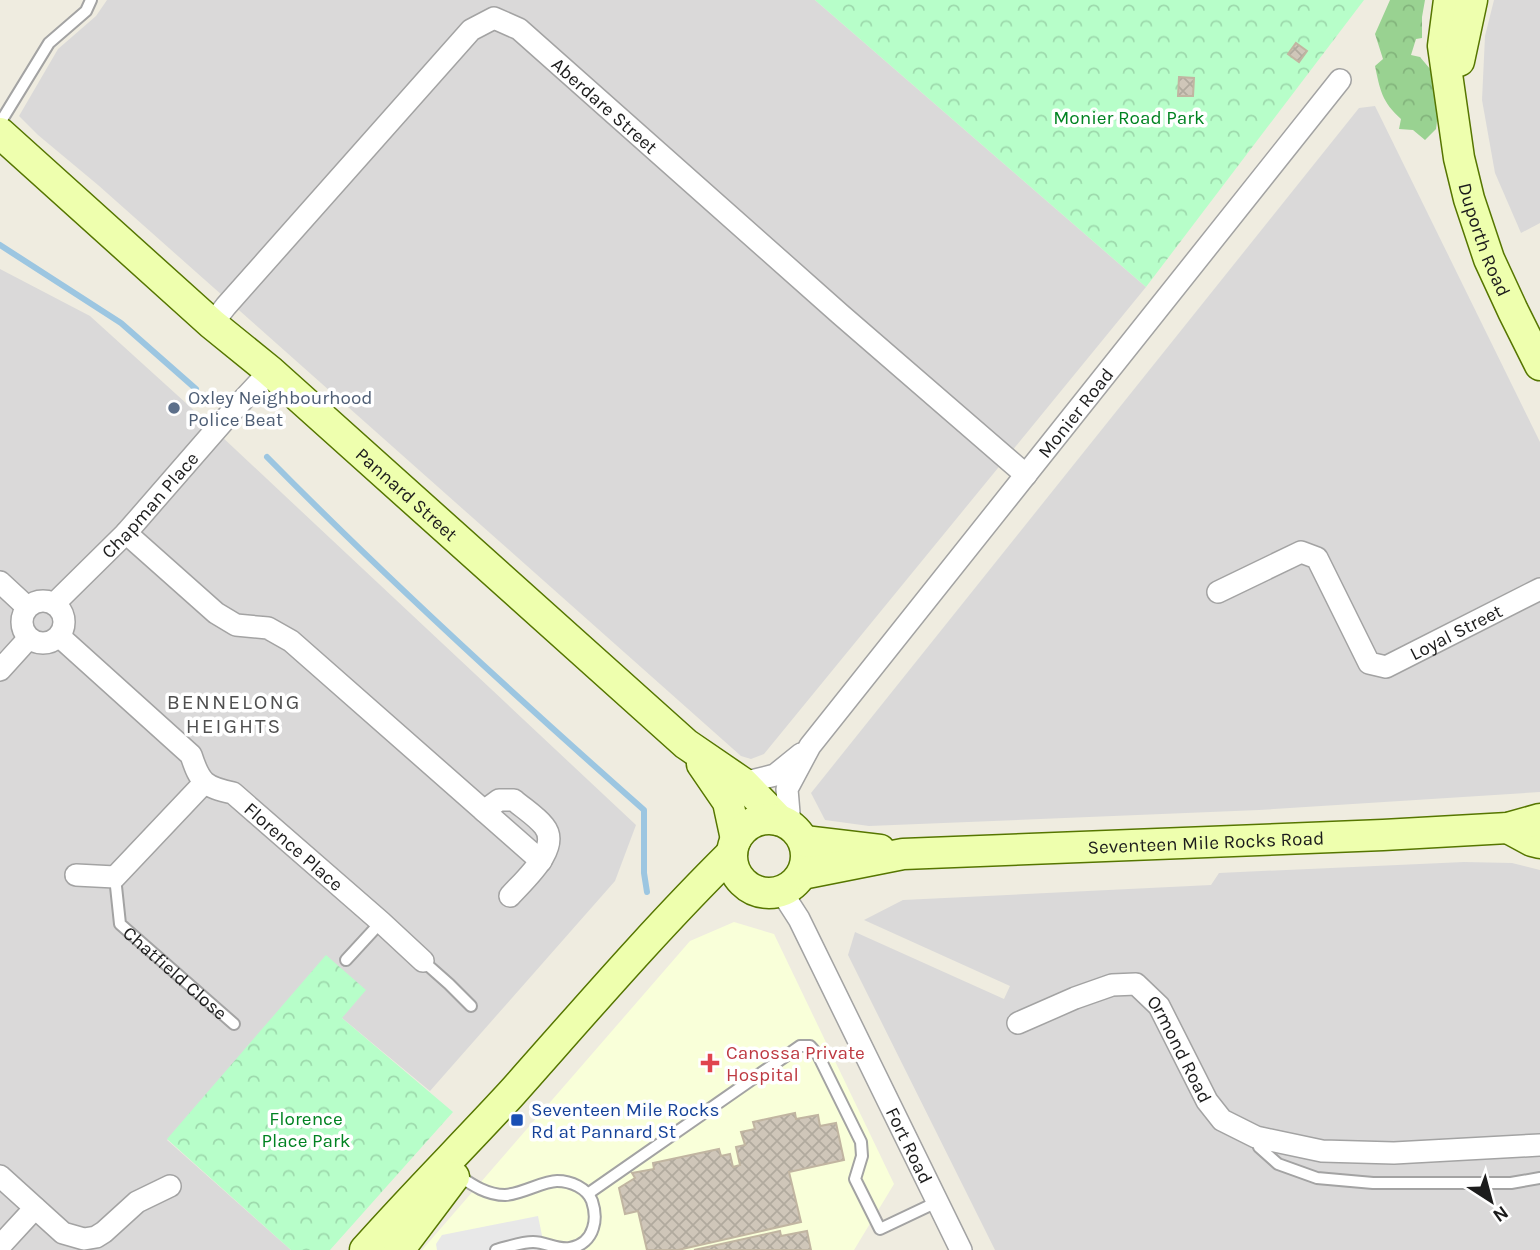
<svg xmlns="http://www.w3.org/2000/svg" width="1540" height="1250" viewBox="0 0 1540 1250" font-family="Karla,sans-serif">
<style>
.residential{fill:#dad9d9}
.education{fill:#f9ffd9}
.forest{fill:url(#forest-crowns)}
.park{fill:url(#park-crowns)}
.parking{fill:#e8e8e8}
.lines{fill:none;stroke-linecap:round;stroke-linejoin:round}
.stream{stroke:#9cc6e1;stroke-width:6}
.building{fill:url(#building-cross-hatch);stroke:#c1b5a1;stroke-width:2}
.lane-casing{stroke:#a3a3a3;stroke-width:14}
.street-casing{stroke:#a3a3a3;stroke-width:24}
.secondary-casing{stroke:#567600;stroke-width:33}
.lane{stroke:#fff;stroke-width:10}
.street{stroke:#fff;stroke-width:21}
.secondary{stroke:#eeffae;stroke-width:30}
.service-dot{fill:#5c6f8a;stroke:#fff;stroke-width:2.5}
.health-dot{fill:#e0444e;stroke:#fff;stroke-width:2.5}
.transit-dot{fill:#1a4fb4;stroke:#fff;stroke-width:2.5}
.labels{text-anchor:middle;stroke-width:7;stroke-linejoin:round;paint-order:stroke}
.street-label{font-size:19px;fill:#1c1c1c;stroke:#fff}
.park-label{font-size:19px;fill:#018321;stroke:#fff}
.service-label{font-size:19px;fill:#4e5e75;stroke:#fff;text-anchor:start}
.health-label{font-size:19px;fill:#be3a42;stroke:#fff;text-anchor:start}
.transit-label{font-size:19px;fill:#164399;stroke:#fff;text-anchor:start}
.neighbourhood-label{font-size:21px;letter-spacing:2px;fill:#4f4f4f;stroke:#fff}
</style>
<defs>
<pattern id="forest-crowns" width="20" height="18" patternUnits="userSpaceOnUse" patternTransform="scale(1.75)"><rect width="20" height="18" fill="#99d291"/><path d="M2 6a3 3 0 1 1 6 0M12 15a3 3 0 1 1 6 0" fill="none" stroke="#83b47c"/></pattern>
<pattern id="park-crowns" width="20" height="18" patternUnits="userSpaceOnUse" patternTransform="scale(1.75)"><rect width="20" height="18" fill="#b7fec9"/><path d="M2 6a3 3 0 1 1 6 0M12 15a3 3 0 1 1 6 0" fill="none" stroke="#9dd9ac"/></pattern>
<pattern id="building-cross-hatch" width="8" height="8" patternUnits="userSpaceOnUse" patternTransform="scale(1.75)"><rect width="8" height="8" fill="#cfc6b9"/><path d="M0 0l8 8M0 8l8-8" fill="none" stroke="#b1aa9e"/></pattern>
</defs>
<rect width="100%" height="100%" fill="#efece0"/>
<g class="residential">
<path d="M 107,0 L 815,0 L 1146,287 L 764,754 L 751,759 L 741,756 L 98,185 L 38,135 L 19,116 L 58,49 L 96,16 Z"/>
<path d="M 1494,0 L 1540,0 L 1540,223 L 1521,233 L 1495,173 L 1482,100 L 1485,36 Z"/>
<path d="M 1375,106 L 1540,442 L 1540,792 L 1259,810 L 869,826 L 825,820 L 811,793 L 1359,108 Z"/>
<path d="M 0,269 L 90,316 L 187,404 L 636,825 L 615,881 L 430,1091 L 342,1018 L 167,1140 L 291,1250 L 0,1250 Z"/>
<path d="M 1464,862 L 1512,863 L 1540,870 L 1540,1250 L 995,1250 L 848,955 L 855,932 L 1004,999 L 1010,986 L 864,920 L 903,900 L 1211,885 L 1219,873 Z"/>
</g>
<path class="education" d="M 734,922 L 774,934 L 894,1184 L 854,1250 L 422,1250 L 690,941 Z"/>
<path class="forest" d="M 1390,0 L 1425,0 L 1422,17 L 1422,38 L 1416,39 L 1411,55 L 1420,57 L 1436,76 L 1439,106 L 1436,129 L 1425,140 L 1413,130 L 1399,129 L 1401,119 C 1382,102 1380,90 1375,66 L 1383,59 L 1375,34 Z"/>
<g class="park">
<path d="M 815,0 L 1364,0 L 1146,287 Z"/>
<path d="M 326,955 L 366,990 L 342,1018 L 453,1112 L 330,1250 L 291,1250 L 167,1139 Z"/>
</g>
<path class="parking" d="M 538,1216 L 545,1250 L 437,1250 L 436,1244 L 442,1235 Z"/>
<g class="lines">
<g class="stream">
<path d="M 0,245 L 121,323 L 196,389"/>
<path d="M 267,457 C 388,580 515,696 644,810 L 644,873 L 647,892"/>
</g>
</g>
<g class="building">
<path d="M 1296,43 L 1307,51 L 1299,62 L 1288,54 Z"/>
<path d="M 1179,77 L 1194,78 L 1193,96 L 1178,96 Z"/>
<path d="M 795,1113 L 796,1119 L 818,1115 L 820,1126 L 836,1123 L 844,1160 L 789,1172 L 801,1222 L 678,1250 L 647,1250 L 638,1211 L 625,1214 L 619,1188 L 635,1178 L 632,1173 L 654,1169 L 653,1163 L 719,1149 L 721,1156 L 730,1154 L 733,1167 L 740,1165 L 736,1147 L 745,1145 L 741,1132 L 755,1129 L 753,1122 Z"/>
<path d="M 780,1231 L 781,1236 L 807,1231 L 811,1250 L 694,1250 Z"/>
</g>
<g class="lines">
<defs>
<g id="lane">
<path d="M 0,123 L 49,43 L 86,11 L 91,0"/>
<path id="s1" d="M 115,877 L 120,924 L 234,1024"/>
<path d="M 346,960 L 381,922"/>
<path d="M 423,961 L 449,984 L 471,1006"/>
<path d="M 1256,1137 L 1259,1147 L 1278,1164 L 1317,1178 L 1373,1183 L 1511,1183 L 1540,1178"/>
<path d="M 456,1174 C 471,1184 486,1195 505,1195 C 522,1194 543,1181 557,1181 C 571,1181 587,1188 592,1201 C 595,1210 596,1219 593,1228 C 590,1238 582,1246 570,1248 C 557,1250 546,1242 533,1242 C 521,1242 508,1247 496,1250"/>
<path d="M 589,1193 L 800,1046 L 810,1046 L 818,1055 L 861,1142 L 862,1156 L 855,1179 L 880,1229 L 937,1202"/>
</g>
<g id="street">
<path id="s2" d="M 212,324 L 226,306 L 471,30 L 494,18 L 519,29 L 840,314 L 1026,475"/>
<path d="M 126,533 L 216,613 L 236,625 L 268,628 L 291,641 L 541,861"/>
<path d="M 0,582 L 27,607"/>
<path id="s3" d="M 1218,592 L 1301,552 L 1317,558 L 1369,663 L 1386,667 L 1540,589"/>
<circle cx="43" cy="622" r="21"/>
<path id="s4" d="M 54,604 L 126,533 L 227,417 L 270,371"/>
<path id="s5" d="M 59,636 L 191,755 C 200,783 205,787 233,793 L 381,922 L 423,961"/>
<path d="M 0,670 L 29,638"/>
<path d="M 743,783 L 775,775 L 801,754"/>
<path d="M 484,811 L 499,800 L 514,800 C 523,808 536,816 544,826 C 562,848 524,880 510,896"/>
<path id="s6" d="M 790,825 L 787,789 L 810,746 L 1340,80"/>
<path d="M 76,875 L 115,877 L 204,783"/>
<path id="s7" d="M 781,891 L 799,919 L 961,1250"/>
<path id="s8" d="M 1018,1023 L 1075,998 L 1112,985 L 1136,984 L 1159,1006 L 1207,1101 L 1222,1120 L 1256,1137 L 1322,1151 L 1394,1153 L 1540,1145"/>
<path d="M 0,1176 L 63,1233 L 84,1239 L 96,1237 L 104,1232 L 137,1202 L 170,1186"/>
<path d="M 0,1246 L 35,1208"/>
</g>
<g id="secondary">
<path id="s9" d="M 1449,0 L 1443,46 L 1459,158 L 1469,199 L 1489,259 L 1513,311 L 1540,365"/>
<path d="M 1459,61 L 1472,0"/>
<path id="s10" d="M 0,133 L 212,324 L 270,371 L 686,744 L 743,783 L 779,820"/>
<path d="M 702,764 L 728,802 L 736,839"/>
<circle cx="769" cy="856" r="37"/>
<path d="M 1508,828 L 1532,841 L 1540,843"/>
<path d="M 804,841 L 880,850"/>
<path id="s11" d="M 802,874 L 903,854 L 1383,835 L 1508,828 L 1540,819"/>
<path d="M 365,1250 C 412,1197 462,1147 510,1095 C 583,1013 654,930 732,853"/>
<path d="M 399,1250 L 454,1177"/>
</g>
</defs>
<use href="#lane" class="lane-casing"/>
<use href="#street" class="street-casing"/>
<use href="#secondary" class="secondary-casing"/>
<use href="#lane" class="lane"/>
<use href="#street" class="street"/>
<use href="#secondary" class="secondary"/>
</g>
<circle class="service-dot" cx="174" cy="408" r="7"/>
<path class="health-dot" d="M706.5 1052.5h7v7h7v7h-7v7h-7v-7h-7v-7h7z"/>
<rect class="transit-dot" x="510" y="1113" width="14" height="14" rx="3.5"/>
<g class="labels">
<g class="street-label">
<text dy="7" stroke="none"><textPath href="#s2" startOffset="560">Aberdare Street</textPath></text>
<text dy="7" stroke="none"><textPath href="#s9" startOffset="245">Duporth Road</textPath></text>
<text dy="7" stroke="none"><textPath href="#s6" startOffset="511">Monier Road</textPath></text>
<text dy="7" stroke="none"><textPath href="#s10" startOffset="544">Pannard Street</textPath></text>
<text dy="7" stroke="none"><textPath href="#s4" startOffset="138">Chapman Place</textPath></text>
<text dy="7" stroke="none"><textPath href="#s3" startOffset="322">Loyal Street</textPath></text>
<text dy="7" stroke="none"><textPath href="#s11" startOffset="406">Seventeen Mile Rocks Road</textPath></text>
<text dy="7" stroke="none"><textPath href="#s5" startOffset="320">Florence Place</textPath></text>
<text dy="7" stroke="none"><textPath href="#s1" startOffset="121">Chatfield Close</textPath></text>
<text dy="7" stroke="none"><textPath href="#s8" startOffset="205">Ormond Road</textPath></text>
<text dy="7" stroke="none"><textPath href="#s7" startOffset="285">Fort Road</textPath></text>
</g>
<g class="park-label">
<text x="1129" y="124">Monier Road Park</text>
<text x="306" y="1125">Florence<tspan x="306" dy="22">Place Park</tspan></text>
</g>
<g class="service-label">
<text x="188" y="404">Oxley Neighbourhood<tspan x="188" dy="22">Police Beat</tspan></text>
</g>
<g class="health-label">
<text x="726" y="1059">Canossa Private<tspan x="726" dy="22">Hospital</tspan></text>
</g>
<g class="transit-label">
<text x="531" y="1116">Seventeen Mile Rocks<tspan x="531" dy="22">Rd at Pannard St</tspan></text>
</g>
<g class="neighbourhood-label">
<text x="234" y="709">BENNELONG<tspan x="234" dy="24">HEIGHTS</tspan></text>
</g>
</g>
<g transform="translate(1491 1201) rotate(144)" stroke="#ffffff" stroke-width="5" paint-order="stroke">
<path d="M0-5L12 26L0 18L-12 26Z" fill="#1c1c1c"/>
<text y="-10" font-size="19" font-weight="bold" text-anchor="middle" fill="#1c1c1c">N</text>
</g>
</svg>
